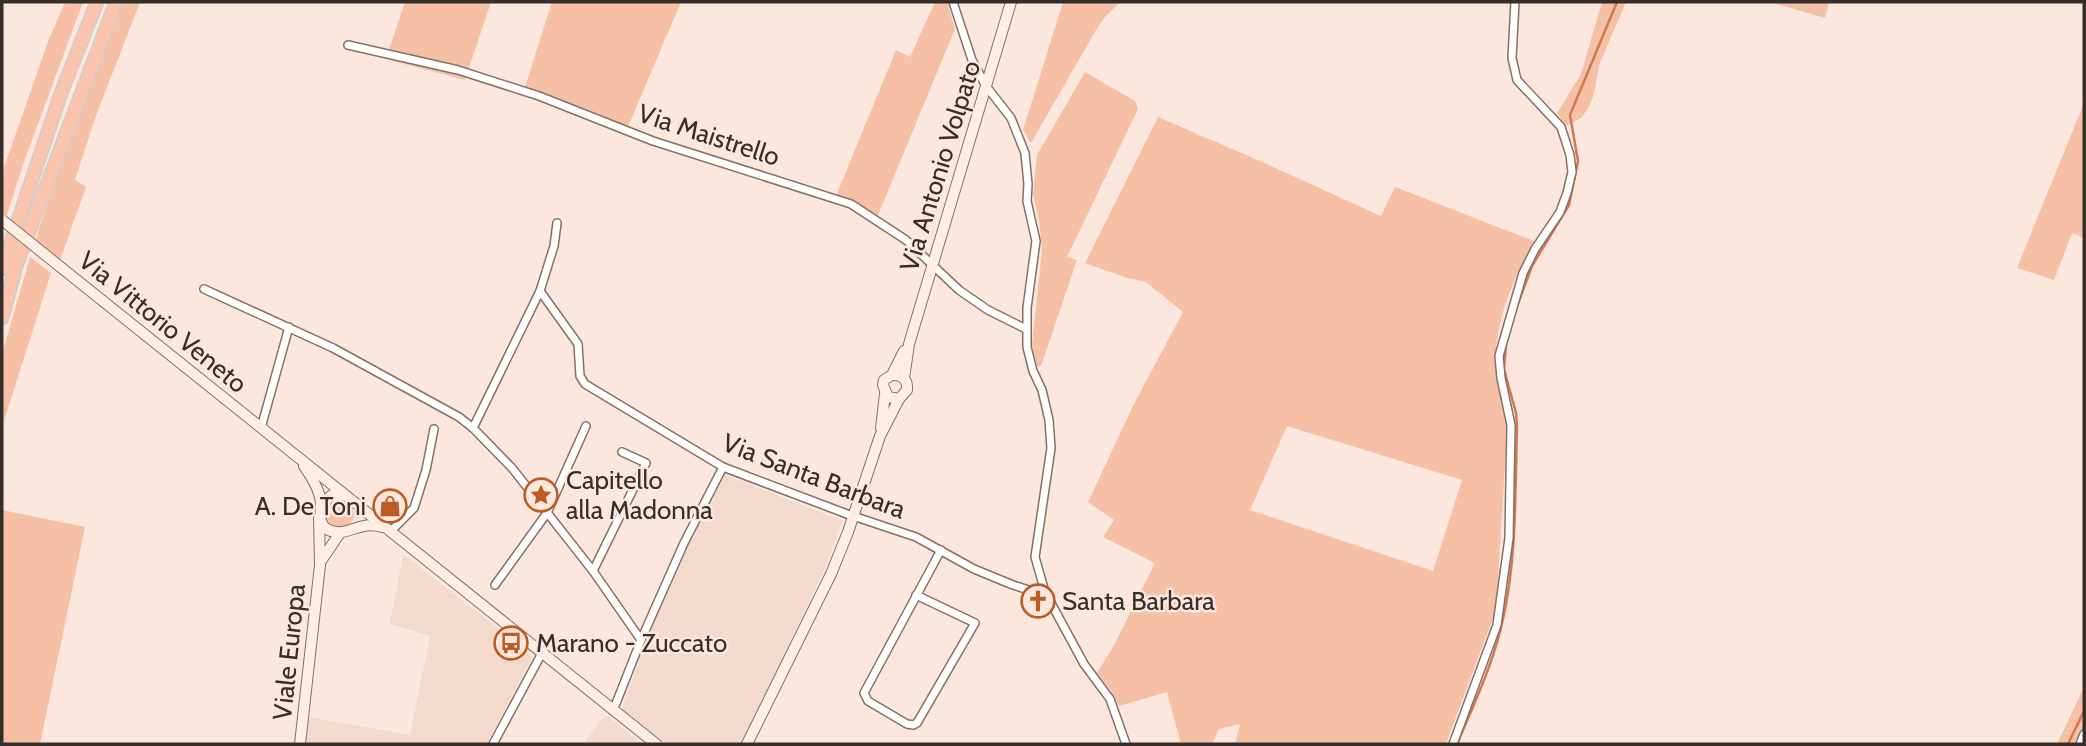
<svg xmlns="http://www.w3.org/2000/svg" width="2086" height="746" viewBox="0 0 2086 746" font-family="Cabin,sans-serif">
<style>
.built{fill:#f4dacd}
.green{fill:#f6c0a6;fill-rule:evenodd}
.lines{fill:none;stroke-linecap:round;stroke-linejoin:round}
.stream{stroke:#d17a4f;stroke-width:2.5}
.street-casing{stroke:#837169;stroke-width:10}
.secondary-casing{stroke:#837169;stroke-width:12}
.highway-casing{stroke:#cfcdcc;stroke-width:15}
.street{stroke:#fff;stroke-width:7}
.secondary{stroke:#feeee6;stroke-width:10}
.highway{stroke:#fac5ac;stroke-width:12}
.secondary-bridge-casing{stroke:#837169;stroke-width:12;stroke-linecap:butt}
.secondary-bridge{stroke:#feeee6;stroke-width:10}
.labels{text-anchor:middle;stroke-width:5;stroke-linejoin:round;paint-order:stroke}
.street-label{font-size:26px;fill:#362e2b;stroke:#fbe7de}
.poi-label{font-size:26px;fill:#362e2b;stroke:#fbe7de;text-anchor:start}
</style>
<rect width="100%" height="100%" fill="#fbe7de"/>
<g class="built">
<path d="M 725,475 L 843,521 L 824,570 L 743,744 L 663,744 L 621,710 L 652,627 L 689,545 Z"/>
<path d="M 403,554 L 533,656 L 486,744 L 305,744 L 308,717 L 410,735 L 430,636 L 390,624 Z"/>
<path d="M 606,715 L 642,744 L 583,744 Z"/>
</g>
<g class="green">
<path d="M 65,2 L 83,2 L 24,162 L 6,218 L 2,216 L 2,173 L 49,39 Z"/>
<path d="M 121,2 L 140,2 L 94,121 L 75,180 L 86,187 L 60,260 L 35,241 L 61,164 Z"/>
<path d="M 405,2 L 491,2 L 465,80 L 386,59 Z"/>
<path d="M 552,2 L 681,2 L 627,129 L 525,87 Z"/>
<path d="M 935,2 L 947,2 L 955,29 L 878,215 L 836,196 L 896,50 L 910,57 Z"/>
<path d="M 1063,2 L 1120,2 L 1105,17 L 1096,30 L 1031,143 L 1023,130 Z"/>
<path d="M 1602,2 L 1626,2 L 1599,65 L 1594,94 L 1589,107 L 1581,118 L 1566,126 L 1557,113 L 1581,74 Z"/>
<path d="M 1770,2 L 1829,2 L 1825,18 Z"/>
<path d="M 1085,72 L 1135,101 L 1138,109 L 1067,257 L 1077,260 L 1041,366 L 1037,366 L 1032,344 L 1042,250 L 1039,220 L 1033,194 L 1037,155 Z"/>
<path d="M 2084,103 L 2084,238 L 2072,233 L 2054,280 L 2017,268 Z"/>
<path d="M 1158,117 L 1260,161 L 1381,216 L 1395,187 L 1536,242 C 1511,278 1492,331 1496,375 C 1497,388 1503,400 1505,412 C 1507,419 1507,427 1507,434 L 1496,610 L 1446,744 L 1235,744 L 1240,724 L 1219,729 L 1212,744 L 1181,744 L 1167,692 L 1119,706 L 1110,689 L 1097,673 L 1113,647 L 1155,563 L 1103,537 L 1114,520 L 1088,502 L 1134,404 L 1183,312 L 1146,282 L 1127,278 L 1085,263 ZM 1287,426 L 1462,480 L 1433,571 L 1250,510 Z"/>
<path d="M 30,257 L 51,273 L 2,427 L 2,354 Z"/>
<circle cx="339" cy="514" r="15"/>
<path d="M 2,510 L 85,527 L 40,744 L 2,744 Z"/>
<path d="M 2084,687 L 2084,727 L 2077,744 L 2057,744 Z"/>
</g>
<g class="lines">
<g class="stream">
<path d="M 1515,312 L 1532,266 L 1569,205 L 1578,161 L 1570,115 L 1617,2"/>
<path d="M 1457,744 C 1474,704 1494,662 1503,619 C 1517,557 1515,490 1517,427 L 1516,413 L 1504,369 L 1506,345"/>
<path d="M 2068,744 L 2084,711"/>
</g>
<defs>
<g id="street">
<path d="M 953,2 L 972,60 L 986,86 L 1011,118 L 1025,153 L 1028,184 L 1027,201 L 1036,241 L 1027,308 L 1027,347 L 1033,371 L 1042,390 L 1049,420 L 1051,448 L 1035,557 L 1045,592 L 1084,664 L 1110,699 L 1126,744"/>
<path d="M 348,45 L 458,70 L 539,96 L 653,141 L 851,204 L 906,240 L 959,290 L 988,310 L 1026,329"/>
<path d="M 557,223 L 554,246 L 540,291 L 578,344 L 580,376 L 585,384 L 723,467 L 847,514 L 916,537 L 974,569 L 1013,585 L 1035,592 L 1045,592"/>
<path d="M 204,289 L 333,348 L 459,417 L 473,428 L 512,468 L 593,571 L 641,640 L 613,711"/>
<path d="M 261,428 L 289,327"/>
<path d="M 473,428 L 540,291"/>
<path d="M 391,531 L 414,508 L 426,470 L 434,429"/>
<path d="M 593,571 L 646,463 L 622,452"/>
<path d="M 495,585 L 547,513 L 586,426"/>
<path d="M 916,595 L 975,623 L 917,723 L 913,725 L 907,724 L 868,701 L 864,693 L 941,550"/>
<path d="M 641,640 L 684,543 L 723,467"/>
<path d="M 493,744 L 542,653"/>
<path d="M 1453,744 L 1497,625 L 1509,538 L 1511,425 L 1501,378 L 1499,356 L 1523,273 L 1535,249 L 1560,212 L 1567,193 L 1572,172 L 1570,155 L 1561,127 L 1517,80 L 1512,58 L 1515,2"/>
<path d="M 2080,744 L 2084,734"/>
</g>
<g id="secondary">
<path d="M 43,253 L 656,744"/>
<path d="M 892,375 C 902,374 908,380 907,390 L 899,399 L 888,397 L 883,385 L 884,380 L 892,375 L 904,351"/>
<path d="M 904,378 L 909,344 L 1011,2"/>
<path d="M 881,428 L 885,394"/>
<path d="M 304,466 C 311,476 321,493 321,505 C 321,515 318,519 325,528 C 344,541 359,519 382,527"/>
<path d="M 321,505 L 332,495 L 346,496"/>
<path d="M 321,561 L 340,533"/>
<path d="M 300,744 L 320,565 L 319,518"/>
<path d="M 747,744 L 831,574 L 848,532 L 880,436 L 899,399"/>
</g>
<g id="highway">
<path d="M 2,269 L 61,93 L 97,2"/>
<path d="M 2,318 L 16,266 L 116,2"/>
</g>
</defs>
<use href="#street" class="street-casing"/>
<use href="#secondary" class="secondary-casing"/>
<use href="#highway" class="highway-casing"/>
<use href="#street" class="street"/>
<use href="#secondary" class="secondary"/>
<use href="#highway" class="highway"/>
<defs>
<path id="secondary-bridge" d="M 2,220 L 43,253"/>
</defs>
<use href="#secondary-bridge" class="secondary-bridge-casing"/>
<use href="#secondary-bridge" class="secondary-bridge"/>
</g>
<defs>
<symbol id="sight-ring" viewBox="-11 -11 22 22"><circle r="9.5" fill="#fbe7de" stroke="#be5b22" stroke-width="1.5"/><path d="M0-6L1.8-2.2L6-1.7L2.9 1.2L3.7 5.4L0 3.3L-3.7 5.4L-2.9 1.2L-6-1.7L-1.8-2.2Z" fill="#be5b22"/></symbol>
<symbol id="shop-ring" viewBox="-11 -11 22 22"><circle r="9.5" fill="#fbe7de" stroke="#be5b22" stroke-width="1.5"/><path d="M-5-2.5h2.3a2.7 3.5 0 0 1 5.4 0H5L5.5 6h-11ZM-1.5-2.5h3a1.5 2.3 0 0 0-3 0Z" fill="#be5b22"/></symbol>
<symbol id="church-ring" viewBox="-11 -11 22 22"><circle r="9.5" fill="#fbe7de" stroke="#be5b22" stroke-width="1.5"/><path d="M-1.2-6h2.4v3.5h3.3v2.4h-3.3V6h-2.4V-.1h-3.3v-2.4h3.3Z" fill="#be5b22"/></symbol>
<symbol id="bus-ring" viewBox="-11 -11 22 22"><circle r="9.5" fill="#fbe7de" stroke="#be5b22" stroke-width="1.5"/><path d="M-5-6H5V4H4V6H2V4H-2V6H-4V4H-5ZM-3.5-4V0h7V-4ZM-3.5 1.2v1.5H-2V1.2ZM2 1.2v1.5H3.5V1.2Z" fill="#be5b22"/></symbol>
</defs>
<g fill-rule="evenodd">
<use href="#sight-ring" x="522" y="476" width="38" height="38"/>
<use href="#shop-ring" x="371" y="487" width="38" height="38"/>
<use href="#church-ring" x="1019" y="582" width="38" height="38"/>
<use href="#bus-ring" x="492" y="624" width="38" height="38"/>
</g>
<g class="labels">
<g class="street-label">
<text transform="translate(709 135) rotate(18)" y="9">Via Maistrello</text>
<text transform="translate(940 166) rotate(-73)" y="9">Via Antonio Volpato</text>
<text transform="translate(163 322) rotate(39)" y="9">Via Vittorio Veneto</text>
<text transform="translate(814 476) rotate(21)" y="9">Via Santa Barbara</text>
<text transform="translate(289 652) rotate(-84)" y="9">Viale Europa</text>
</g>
<g class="poi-label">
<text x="566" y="489">Capitello<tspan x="566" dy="30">alla Madonna</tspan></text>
<text x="366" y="515" text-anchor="end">A. De Toni</text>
<text x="1062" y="610">Santa Barbara</text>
<text x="536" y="652">Marano - Zuccato</text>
</g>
</g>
<rect width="2086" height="746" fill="none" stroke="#362e2b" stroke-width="7"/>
</svg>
